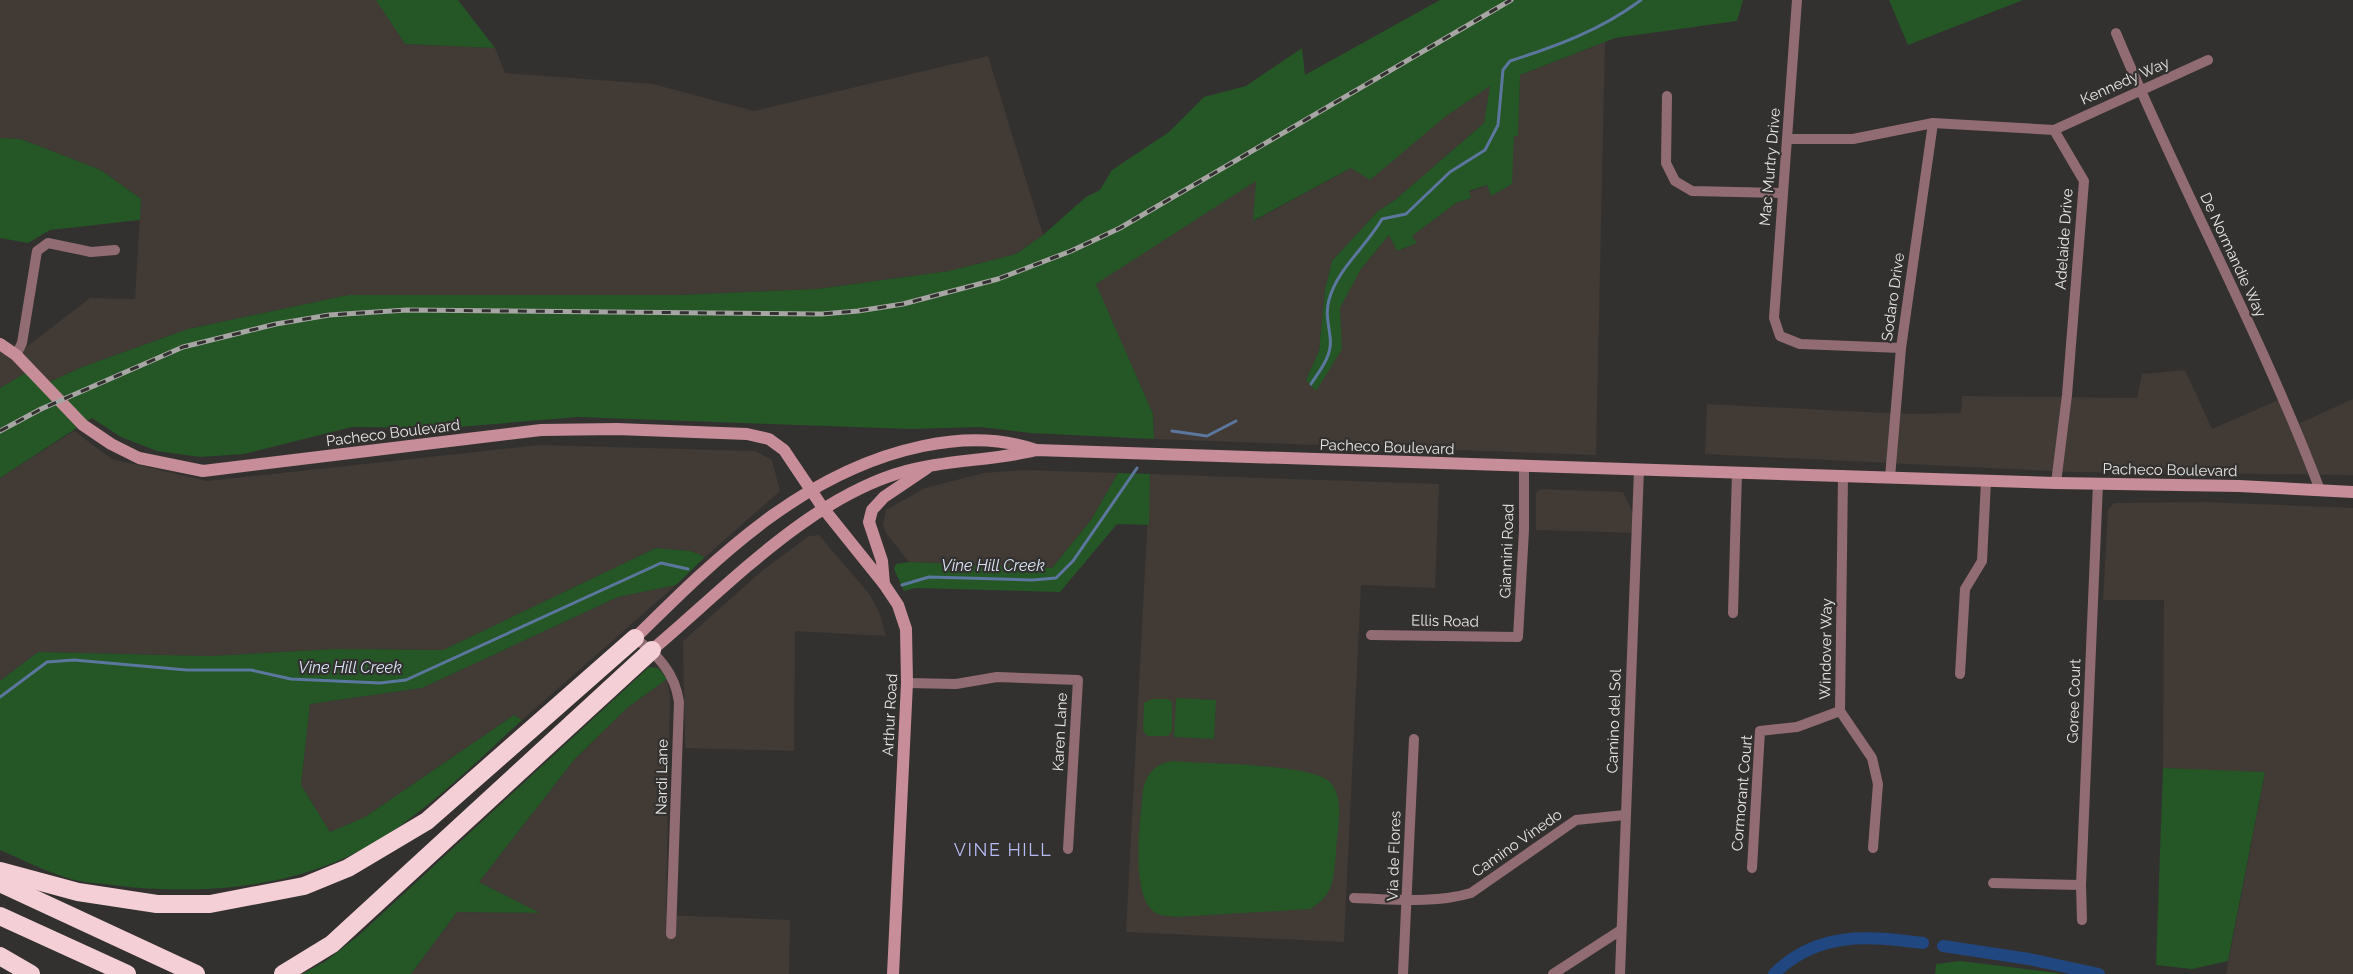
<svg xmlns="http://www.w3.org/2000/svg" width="2353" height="974" viewBox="0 0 2353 974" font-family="Raleway,sans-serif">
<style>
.built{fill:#413a35}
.green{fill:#255626}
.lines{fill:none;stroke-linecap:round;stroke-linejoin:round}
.stream{stroke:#5c779e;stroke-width:3}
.canal{stroke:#204780;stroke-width:12}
.street{stroke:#916c73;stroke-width:10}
.secondary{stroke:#c78d98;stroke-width:12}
.highway{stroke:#f4cfd5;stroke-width:18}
.rail-casing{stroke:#a7a6a4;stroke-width:5}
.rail{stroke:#33312f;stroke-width:3;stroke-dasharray:9;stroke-linecap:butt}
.labels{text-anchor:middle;stroke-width:4.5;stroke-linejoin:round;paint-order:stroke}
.street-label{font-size:15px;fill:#e7e6e5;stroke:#33312f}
.water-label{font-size:16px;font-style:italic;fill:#d9e5f7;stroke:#33312f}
.quarter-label{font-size:18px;letter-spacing:1.5px;fill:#b6bbf4;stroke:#33312f}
</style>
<rect width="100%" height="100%" fill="#33312f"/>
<g class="built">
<path d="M 0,0 L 377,0 L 405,44 L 495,48 L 505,73 L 653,84 L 754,111 L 988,56 L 1043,235 L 1016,254 L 949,271 L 817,289 L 678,295 L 348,295 L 188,329 L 82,367 L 44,384 L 31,370 L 0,388 L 0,344 L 16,355 L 90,298 L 135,299 L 141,199 L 101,170 L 21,139 L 0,138 Z"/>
<path d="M 1605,42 L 1596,455 L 1154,439 L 1153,414 L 1095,284 L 1257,180 L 1254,221 L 1445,117 L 1491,85 L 1484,123 L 1395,200 L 1378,211 L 1332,261 L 1325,290 L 1319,351 L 1306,380 L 1342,349 L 1339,308 L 1361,269 L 1389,235 L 1397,251 L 1403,249 L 1416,243 L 1412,236 L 1456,203 L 1471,198 L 1469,192 L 1488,185 L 1491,196 L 1514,136 L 1518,136 L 1520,75 Z"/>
<path d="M 2185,370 L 2212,429 L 2283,398 L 2296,425 L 2353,399 L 2353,475 L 2072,472 L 1705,454 L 1707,404 L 1905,414 L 1961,413 L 1962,396 L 2137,398 L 2142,374 Z"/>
<path d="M 74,431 L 112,459 L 207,481 L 540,445 L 755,451 L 772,460 L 780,491 L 705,557 L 691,551 L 656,548 L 443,650 L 335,649 L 210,656 L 38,652 L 0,681 L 0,478 Z"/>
<path d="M 1024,470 L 1118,473 L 1091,520 L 1052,568 L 909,562 L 886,533 L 883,524 L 886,510 L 925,488 L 984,473 Z"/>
<path d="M 1150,474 L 1439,484 L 1435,588 L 1361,585 L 1344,942 L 1126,932 Z"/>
<path d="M 1540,489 L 1623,492 L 1637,522 L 1637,533 L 1536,530 L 1536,493 Z"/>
<path d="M 2205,502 L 2353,508 L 2353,974 L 2226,974 L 2265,773 L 2163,768 L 2164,600 L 2103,600 L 2108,510 L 2114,503 Z"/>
<path d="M 819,535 L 870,595 L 879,612 L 886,636 L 795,631 L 794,751 L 685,748 L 683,641 L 763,570 L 809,536 Z"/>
<path d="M 676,585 L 522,720 L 514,715 L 365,817 L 330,832 L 301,785 L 310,704 L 422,688 L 618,597 Z"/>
<path d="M 667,679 L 670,696 L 666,915 L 790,920 L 789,974 L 411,974 L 457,912 L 538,913 L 479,882 L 574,760 L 627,708 Z"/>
</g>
<g class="green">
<path d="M 376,0 L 458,0 L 495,48 L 405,44 Z"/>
<path d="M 1440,0 L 1743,0 L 1737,21 L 1615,38 L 1520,75 L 1518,136 L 1514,136 L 1512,184 L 1491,196 L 1487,185 L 1469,191 L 1471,198 L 1456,203 L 1412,236 L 1417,243 L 1397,251 L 1389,235 L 1361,269 L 1340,308 L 1342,349 L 1316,391 L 1306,380 L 1319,351 L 1325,290 L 1332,261 L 1378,211 L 1395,200 L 1484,123 L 1490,86 L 1445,117 L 1370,180 L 1351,168 L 1253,221 L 1256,181 L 1096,284 L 1153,414 L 1154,439 L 1030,433 L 980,427 L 911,429 L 577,417 L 446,428 L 352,427 L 244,454 L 200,457 L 157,451 L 121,437 L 92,418 L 0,478 L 0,388 L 31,370 L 45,384 L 82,367 L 188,329 L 348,295 L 678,295 L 817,289 L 949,271 L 1016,254 L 1043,235 L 1086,197 L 1100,190 L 1112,170 L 1169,132 L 1204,97 L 1246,86 L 1302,48 L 1305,75 Z"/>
<path d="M 1889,0 L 2023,0 L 1908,45 Z"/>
<path d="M 0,138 L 21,139 L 101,170 L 141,199 L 140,220 L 50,230 L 28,243 L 0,238 Z"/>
<path d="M 1118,473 L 1150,474 L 1149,525 L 1117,524 L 1060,592 L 915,588 L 904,591 L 894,569 L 896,564 L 909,562 L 1052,568 L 1091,520 Z"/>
<path d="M 656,548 L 691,551 L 705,557 L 676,585 L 618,597 L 422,688 L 310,704 L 301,785 L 330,832 L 365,817 L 514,715 L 522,720 C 475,763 428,811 372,844 C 295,889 198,896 112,885 C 99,883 84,883 71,879 C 47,872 23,860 0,850 L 0,681 L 38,652 L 210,656 L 335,649 L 443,650 Z"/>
<path d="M 649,667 L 658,668 L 667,679 L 627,708 L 574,760 L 479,882 L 540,913 L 457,912 L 411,974 L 302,974 L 326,961 L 358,936 Z"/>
<path d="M 1176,698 L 1216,700 L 1214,739 L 1174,737 Z"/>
<path d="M 1152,699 L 1168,699 L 1172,702 L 1172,731 L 1168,736 L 1148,736 L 1143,731 L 1144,703 Z"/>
<path d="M 1173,761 C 1203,764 1315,763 1331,783 C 1345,800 1337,831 1336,851 C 1334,877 1334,896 1310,909 L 1176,917 C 1171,916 1163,916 1158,914 C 1128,901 1141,817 1143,790 C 1147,772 1155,764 1173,761 Z"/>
<path d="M 2163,768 L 2265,772 L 2228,961 L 2192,969 L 2156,965 Z"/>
<path d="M 1960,961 L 2058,973 L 2061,974 L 1935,974 L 1936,964 Z"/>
</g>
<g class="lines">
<g class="stream">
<path d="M 1311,384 C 1320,370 1333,355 1330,337 C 1329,324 1325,314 1329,300 C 1337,269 1366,247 1382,219 L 1406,214 L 1450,172 L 1485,150 L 1498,125 L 1503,70 L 1510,61 C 1557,46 1601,30 1641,0"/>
<path d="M 1172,431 L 1207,436 L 1236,421"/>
<path d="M 902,585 L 929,577 L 1032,580 L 1056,578 L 1073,561 L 1137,468"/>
<path d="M 0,697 L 47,662 L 74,660 L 187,670 L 251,670 L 291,679 L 380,683 L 406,680 L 661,563 L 688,569"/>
</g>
<g class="canal">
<path d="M 1943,946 L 2029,959 L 2099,974"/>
<path d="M 1774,974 C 1817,931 1867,936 1923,943"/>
</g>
<g class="street">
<path d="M 1797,0 L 1774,318 L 1780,336 L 1800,344 L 1901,348"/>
<path d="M 2116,33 C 2180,187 2261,334 2320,490"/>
<path d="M 1667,96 L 1666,163 L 1675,181 L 1692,191 L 1782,193"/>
<path d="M 2054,130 L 2084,181 L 2067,395 L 2056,483"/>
<path d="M 1788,139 L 1853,139 L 1933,123 L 2054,130 L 2208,60"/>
<path d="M 16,355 L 22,343 L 37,251 L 48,243 L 91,252 L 115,250"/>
<path d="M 1843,475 L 1840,711 L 1872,758 L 1878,784 L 1873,848"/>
<path d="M 1890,477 L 1901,348 L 1933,123"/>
<path d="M 1733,613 L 1737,472"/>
<path d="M 1371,635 L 1518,637 L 1524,530 L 1524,466"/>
<path d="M 635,638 C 658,655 675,673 679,702 L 671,934"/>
<path d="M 1960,674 L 1965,589 L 1982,561 L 1986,481"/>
<path d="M 907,683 L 956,684 L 997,677 L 1078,680 L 1068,849"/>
<path d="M 1752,868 L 1760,731 L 1797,727 L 1840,711"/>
<path d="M 1993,883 L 2081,885"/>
<path d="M 1354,898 C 1392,899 1434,904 1471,893 L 1576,820 L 1625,815"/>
<path d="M 2082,920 L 2081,885 L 2098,483"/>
<path d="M 1403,974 L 1414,739"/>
<path d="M 1553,974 L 1621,930"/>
<path d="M 1620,974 L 1639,469"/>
</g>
<g class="secondary">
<path d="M 0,344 L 16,355 L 83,425 L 111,444 L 139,458 L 203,471 L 541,430 L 617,429 L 747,434 L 769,439 L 784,450 L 823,508 L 884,584 L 898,605 L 906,629 L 907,683 L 893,974"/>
<path d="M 884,584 L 882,561 L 869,522 L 872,510 L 884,497 L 927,468"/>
<path d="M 635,638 C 719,555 804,471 923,446 C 961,438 999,437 1036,450"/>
<path d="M 652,650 C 727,587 810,497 906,471 C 949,459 994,461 1036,450 L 2056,483 L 2239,486 L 2353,492"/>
</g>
<g class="highway">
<path d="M 0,871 L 78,892 L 157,904 L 210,904 L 304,886 L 348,868 L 427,821 L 635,638"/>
<path d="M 0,883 L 196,974"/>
<path d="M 0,916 L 127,974"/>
<path d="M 0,956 L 31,974"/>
<path d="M 283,974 L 332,944 L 652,650"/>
</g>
<defs>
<path id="rail" d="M 0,431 L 41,409 L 183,347 L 276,324 L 329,315 L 407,310 L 822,314 L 858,311 L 903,304 L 998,279 L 1071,251 L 1120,228 L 1511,0"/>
</defs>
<use href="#rail" class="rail-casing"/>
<use href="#rail" class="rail"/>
</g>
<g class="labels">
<g class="street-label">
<text transform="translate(2125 81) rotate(-24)" y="5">Kennedy Way</text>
<text transform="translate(1770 167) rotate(-85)" y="5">Mac Murtry Drive</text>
<text transform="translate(2064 239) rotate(-86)" y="5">Adelaide Drive</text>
<text transform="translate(2233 255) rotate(65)" y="5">De Normandie Way</text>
<text transform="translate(1893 297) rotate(-82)" y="5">Sodaro Drive</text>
<text transform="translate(393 433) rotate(-7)" y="5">Pacheco Boulevard</text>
<text transform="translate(1387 447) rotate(2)" y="5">Pacheco Boulevard</text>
<text transform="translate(2170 470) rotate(1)" y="5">Pacheco Boulevard</text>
<text transform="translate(1507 551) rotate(-88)" y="5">Giannini Road</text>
<text transform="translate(1445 621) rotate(1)" y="5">Ellis Road</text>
<text transform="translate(1826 649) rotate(-89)" y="5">Windover Way</text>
<text transform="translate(2074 701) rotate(-88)" y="5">Goree Court</text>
<text transform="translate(890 715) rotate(-87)" y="5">Arthur Road</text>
<text transform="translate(1614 721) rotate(-88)" y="5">Camino del Sol</text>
<text transform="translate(1060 732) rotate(-87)" y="5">Karen Lane</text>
<text transform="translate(662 777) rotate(-89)" y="5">Nardi Lane</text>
<text transform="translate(1742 793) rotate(-85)" y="5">Cormorant Court</text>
<text transform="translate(1517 843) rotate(-35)" y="5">Camino Vinedo</text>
<text transform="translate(1394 856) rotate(-88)" y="5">Via de Flores</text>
</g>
<g class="water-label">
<text x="993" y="571">Vine Hill Creek</text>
<text x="350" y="673">Vine Hill Creek</text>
</g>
<g class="quarter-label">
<text x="1003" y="856">VINE HILL</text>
</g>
</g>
</svg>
